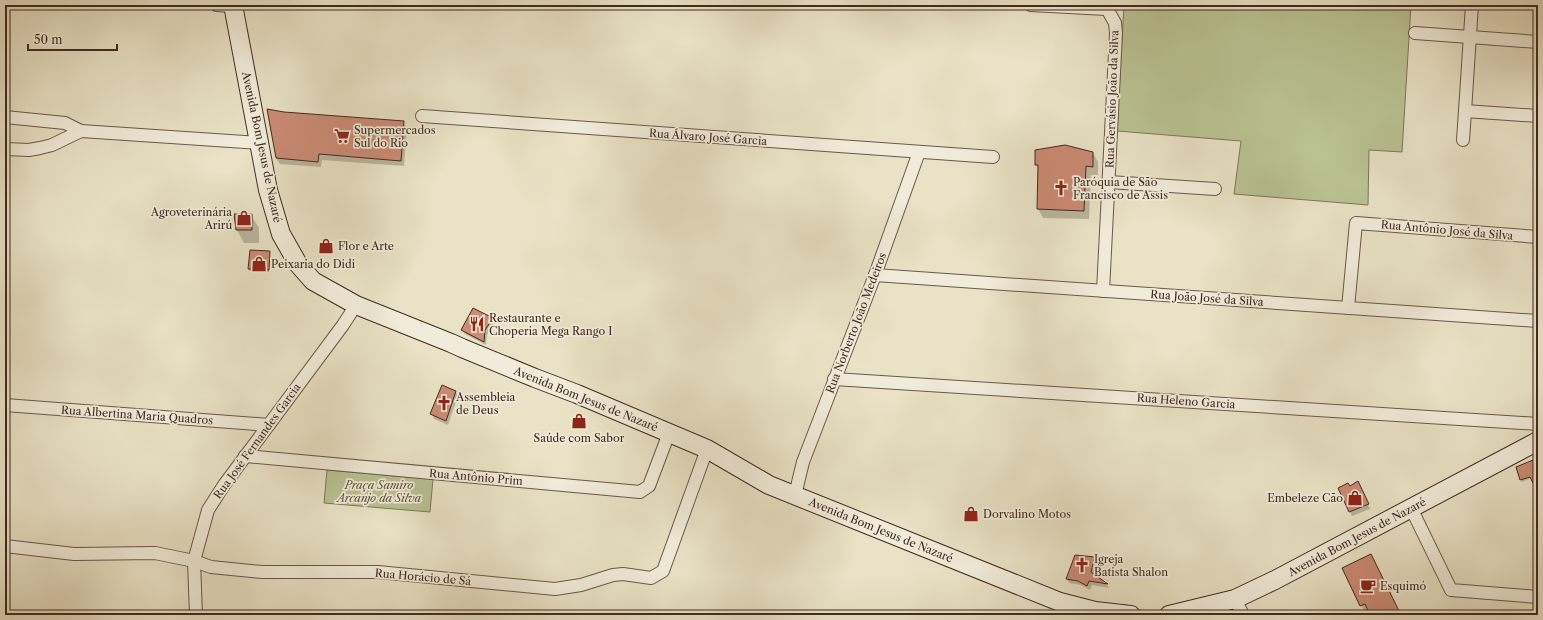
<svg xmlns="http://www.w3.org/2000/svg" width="1543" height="620" viewBox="0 0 1543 620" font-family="'Libre Caslon Text',serif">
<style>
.green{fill:#bac293;stroke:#7e765a}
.shadow{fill:#0003}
.building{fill:#cb8b75;stroke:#412a21}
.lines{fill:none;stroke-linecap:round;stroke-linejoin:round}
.street-casing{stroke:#6b584a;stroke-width:14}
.secondary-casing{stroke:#412a21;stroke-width:20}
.street{stroke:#f1ecda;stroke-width:12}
.secondary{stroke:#f1ecda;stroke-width:18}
.labels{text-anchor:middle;stroke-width:3.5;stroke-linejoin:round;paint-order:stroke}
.street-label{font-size:11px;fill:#412a21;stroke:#f1ecda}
.poi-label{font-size:11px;fill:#412a21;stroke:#f1ecda;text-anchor:start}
.park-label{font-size:11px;font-style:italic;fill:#5f503e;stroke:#f1ecda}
</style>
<rect width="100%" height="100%" fill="#e9e2c6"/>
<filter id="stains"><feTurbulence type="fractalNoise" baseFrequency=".005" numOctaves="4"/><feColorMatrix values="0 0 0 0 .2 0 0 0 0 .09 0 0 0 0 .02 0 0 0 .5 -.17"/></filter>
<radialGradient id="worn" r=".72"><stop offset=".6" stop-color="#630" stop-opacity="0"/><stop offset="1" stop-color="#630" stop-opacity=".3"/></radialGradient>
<g class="green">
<path d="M 1124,5 L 1411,5 L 1402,152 L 1369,150 L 1368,205 L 1234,194 L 1241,141 L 1117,131 Z"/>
<path d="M 327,470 L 433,479 L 430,512 L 324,503 Z"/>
</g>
<g class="shadow">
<path d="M 284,113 L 403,122 L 407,128 L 404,166 L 322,160 L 321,167 L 280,164 L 276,158 Z"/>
<path d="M 1093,153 L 1098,162 L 1098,175 L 1091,175 L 1089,219 L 1043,218 L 1038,209 L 1039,170 L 1036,164 Z"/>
<path d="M 251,215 L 259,228 L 259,243 L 244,243 L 237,230 Z"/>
<path d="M 269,252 L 269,272 L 250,271 L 249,269 Z"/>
<path d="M 492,319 L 495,323 L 487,335 L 486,345 L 465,334 L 462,330 Z"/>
<path d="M 456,392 L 458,396 L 448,425 L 434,419 L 432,414 Z"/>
<path d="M 1538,459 L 1538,491 L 1531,478 L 1522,482 L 1517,468 Z"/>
<path d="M 1360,486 L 1370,509 L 1352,516 L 1339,489 Z"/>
<path d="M 1094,558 L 1097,562 L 1093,575 L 1107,585 L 1109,588 L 1092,585 L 1090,590 L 1081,585 L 1069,583 L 1067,579 Z"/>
<path d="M 1343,569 L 1401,615 L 1371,615 L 1370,613 L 1366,615 Z"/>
</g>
<g class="building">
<path d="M 267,109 L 284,112 L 404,121 L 401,161 L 319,154 L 318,162 L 276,158 Z"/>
<path d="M 1065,145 L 1093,152 L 1093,167 L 1086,166 L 1084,211 L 1037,209 L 1038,165 L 1035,165 L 1035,150 Z"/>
<path d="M 234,214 L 252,214 L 252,230 L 236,230 Z"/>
<path d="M 250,250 L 270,251 L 269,270 L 248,269 Z"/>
<path d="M 473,308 L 493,318 L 485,330 L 484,342 L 461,330 Z"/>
<path d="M 442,385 L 456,391 L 446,421 L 430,414 Z"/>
<path d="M 1538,458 L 1538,493 L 1530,477 L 1520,480 L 1516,467 Z"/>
<path d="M 1358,481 L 1369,504 L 1349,512 L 1338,488 L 1348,483 L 1350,486 Z"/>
<path d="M 1371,554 L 1401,615 L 1370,615 L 1365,604 L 1360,606 L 1342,568 Z"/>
<path d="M 1075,555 L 1095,557 L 1091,572 L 1108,584 L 1089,581 L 1087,586 L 1078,581 L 1066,579 Z"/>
</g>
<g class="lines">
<defs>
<g id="street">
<path d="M 217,5 L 233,6"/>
<path d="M 1031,5 L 1106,9"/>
<path d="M 1472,5 L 1465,111 L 1538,116"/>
<path d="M 1415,33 L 1538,42"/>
<path d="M 422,116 L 993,157"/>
<path d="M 5,117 L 65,123 L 81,131"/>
<path d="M 1463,140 L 1465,111"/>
<path d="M 5,149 L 29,150 L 40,148 L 52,145 L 81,131 L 260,143"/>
<path d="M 1109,182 L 1215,189"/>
<path d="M 875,275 L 1538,321"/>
<path d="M 1103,291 L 1116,33 L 1115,23 L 1105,5"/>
<path d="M 1348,308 L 1356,223 L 1538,237"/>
<path d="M 834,379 L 1538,424"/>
<path d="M 5,405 L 269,425"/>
<path d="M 245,456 L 640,492 L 649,486 L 669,433"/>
<path d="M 795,495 L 803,462 L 875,275 L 919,152"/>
<path d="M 1411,508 L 1451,590 L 1538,597"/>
<path d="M 5,546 L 74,554 L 155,553 L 194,561 L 211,567 L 262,572 L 378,572 L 555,589 L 581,585 L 613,575 L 623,574 L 651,578 L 663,571 L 707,449"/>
<path d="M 1235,599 L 1243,615"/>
<path d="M 196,615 L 194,561 L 208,510 L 224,485 L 343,325 L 356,305"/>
</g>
<g id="secondary">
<path d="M 233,5 L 268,190 L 281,234 L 298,264 L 313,281 L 356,305 L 451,343 L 462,348 L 535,378 L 577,394 L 707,449 L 769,485 L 1060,602 L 1095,611 L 1131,615"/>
<path d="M 1169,615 L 1235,599 L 1275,580 L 1538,441"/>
</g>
</defs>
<use href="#street" class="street-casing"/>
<use href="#secondary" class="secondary-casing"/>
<use href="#street" class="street"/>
<use href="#secondary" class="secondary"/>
</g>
<defs>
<symbol id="supermarket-bare" viewBox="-9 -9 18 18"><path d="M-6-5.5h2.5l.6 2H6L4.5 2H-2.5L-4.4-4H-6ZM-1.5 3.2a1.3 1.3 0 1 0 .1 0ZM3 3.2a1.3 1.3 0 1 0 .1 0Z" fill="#8f2418" stroke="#f1ecda" stroke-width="2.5" paint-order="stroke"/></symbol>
<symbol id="church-bare" viewBox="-9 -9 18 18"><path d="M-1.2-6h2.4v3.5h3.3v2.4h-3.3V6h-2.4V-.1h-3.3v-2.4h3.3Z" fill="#8f2418" stroke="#f1ecda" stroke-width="2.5" paint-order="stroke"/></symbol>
<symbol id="shop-bare" viewBox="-9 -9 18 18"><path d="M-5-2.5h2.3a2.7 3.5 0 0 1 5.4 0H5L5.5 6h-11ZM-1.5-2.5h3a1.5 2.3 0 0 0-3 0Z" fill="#8f2418" stroke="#f1ecda" stroke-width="2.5" paint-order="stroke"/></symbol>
<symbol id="restaurant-bare" viewBox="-9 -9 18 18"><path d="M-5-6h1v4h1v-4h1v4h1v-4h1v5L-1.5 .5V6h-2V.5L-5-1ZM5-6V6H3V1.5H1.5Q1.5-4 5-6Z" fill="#8f2418" stroke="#f1ecda" stroke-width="2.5" paint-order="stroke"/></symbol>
<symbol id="cafe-bare" viewBox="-9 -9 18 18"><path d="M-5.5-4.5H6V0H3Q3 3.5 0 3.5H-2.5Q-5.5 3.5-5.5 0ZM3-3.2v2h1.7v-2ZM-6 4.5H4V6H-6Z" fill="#8f2418" stroke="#f1ecda" stroke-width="2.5" paint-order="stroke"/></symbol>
</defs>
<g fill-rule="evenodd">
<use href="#supermarket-bare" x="331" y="125" width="22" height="22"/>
<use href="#church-bare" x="1050" y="177" width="22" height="22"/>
<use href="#shop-bare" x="233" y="207" width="22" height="22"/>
<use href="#shop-bare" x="315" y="235" width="22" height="22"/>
<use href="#shop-bare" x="248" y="253" width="22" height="22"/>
<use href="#restaurant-bare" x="466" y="313" width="22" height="22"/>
<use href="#church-bare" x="433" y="392" width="22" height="22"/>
<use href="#shop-bare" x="568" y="410" width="22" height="22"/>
<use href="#shop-bare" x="1344" y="487" width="22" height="22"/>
<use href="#shop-bare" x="960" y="503" width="22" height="22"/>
<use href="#church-bare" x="1071" y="554" width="22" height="22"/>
<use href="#cafe-bare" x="1357" y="575" width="22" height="22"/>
</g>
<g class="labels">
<g class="street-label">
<text transform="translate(1112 99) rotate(-88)" y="4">Rua Gervásio João da Silva</text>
<text transform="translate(708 137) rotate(4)" y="4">Rua Álvaro José Garcia</text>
<text transform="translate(262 147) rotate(78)" y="4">Avenida Bom Jesus de Nazaré</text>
<text transform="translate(1447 230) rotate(5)" y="4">Rua Antônio José da Silva</text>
<text transform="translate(1207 298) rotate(4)" y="4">Rua João José da Silva</text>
<text transform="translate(856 323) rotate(-69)" y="4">Rua Norberto João Medeiros</text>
<text transform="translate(586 399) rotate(22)" y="4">Avenida Bom Jesus de Nazaré</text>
<text transform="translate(1186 401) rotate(4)" y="4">Rua Heleno Garcia</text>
<text transform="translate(137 415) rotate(4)" y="4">Rua Albertina Maria Quadros</text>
<text transform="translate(257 441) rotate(-54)" y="4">Rua José Fernandes Garcia</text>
<text transform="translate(476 477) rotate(5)" y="4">Rua Antônio Prim</text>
<text transform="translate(881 530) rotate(22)" y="4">Avenida Bom Jesus de Nazaré</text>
<text transform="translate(1357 537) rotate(-28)" y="4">Avenida Bom Jesus de Nazaré</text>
<text transform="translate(423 577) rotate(5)" y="4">Rua Horácio de Sá</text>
</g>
<g class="poi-label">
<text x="354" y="134">Supermercados<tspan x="354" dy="13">Sul do Rio</tspan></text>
<text x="1073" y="186">Paróquia de São<tspan x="1073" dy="13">Francisco de Assis</tspan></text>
<text x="232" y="216" text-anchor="end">Agroveterinária<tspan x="232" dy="13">Arirú</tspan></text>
<text x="338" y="250">Flor e Arte</text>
<text x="271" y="268">Peixaria do Didi</text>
<text x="489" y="322">Restaurante e<tspan x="489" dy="13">Choperia Mega Rango I</tspan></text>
<text x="456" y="401">Assembleia<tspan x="456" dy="13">de Deus</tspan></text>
<text x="579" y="442" text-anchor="middle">Saúde com Sabor</text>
<text x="1343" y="502" text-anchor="end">Embeleze Cão</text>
<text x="983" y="518">Dorvalino Motos</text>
<text x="1094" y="563">Igreja<tspan x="1094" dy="13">Batista Shalon</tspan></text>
<text x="1380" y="590">Esquimó</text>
</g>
<g class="park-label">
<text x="379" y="489">Praça Samiro<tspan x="379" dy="13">Arcanjo da Silva</tspan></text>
</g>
</g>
<rect width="1543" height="620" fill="none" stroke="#e9e2c6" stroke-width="20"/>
<rect x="6" y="6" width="1531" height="608" fill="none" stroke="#412a21" stroke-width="2"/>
<rect x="10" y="10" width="1523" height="600" fill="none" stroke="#412a21"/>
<path d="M28 44v6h89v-6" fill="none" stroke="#412a21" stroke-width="2"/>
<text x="34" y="44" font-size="12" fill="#412a21" stroke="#f1ecda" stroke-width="3" paint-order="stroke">50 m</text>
<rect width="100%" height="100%" filter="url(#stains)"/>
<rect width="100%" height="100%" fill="url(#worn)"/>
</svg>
